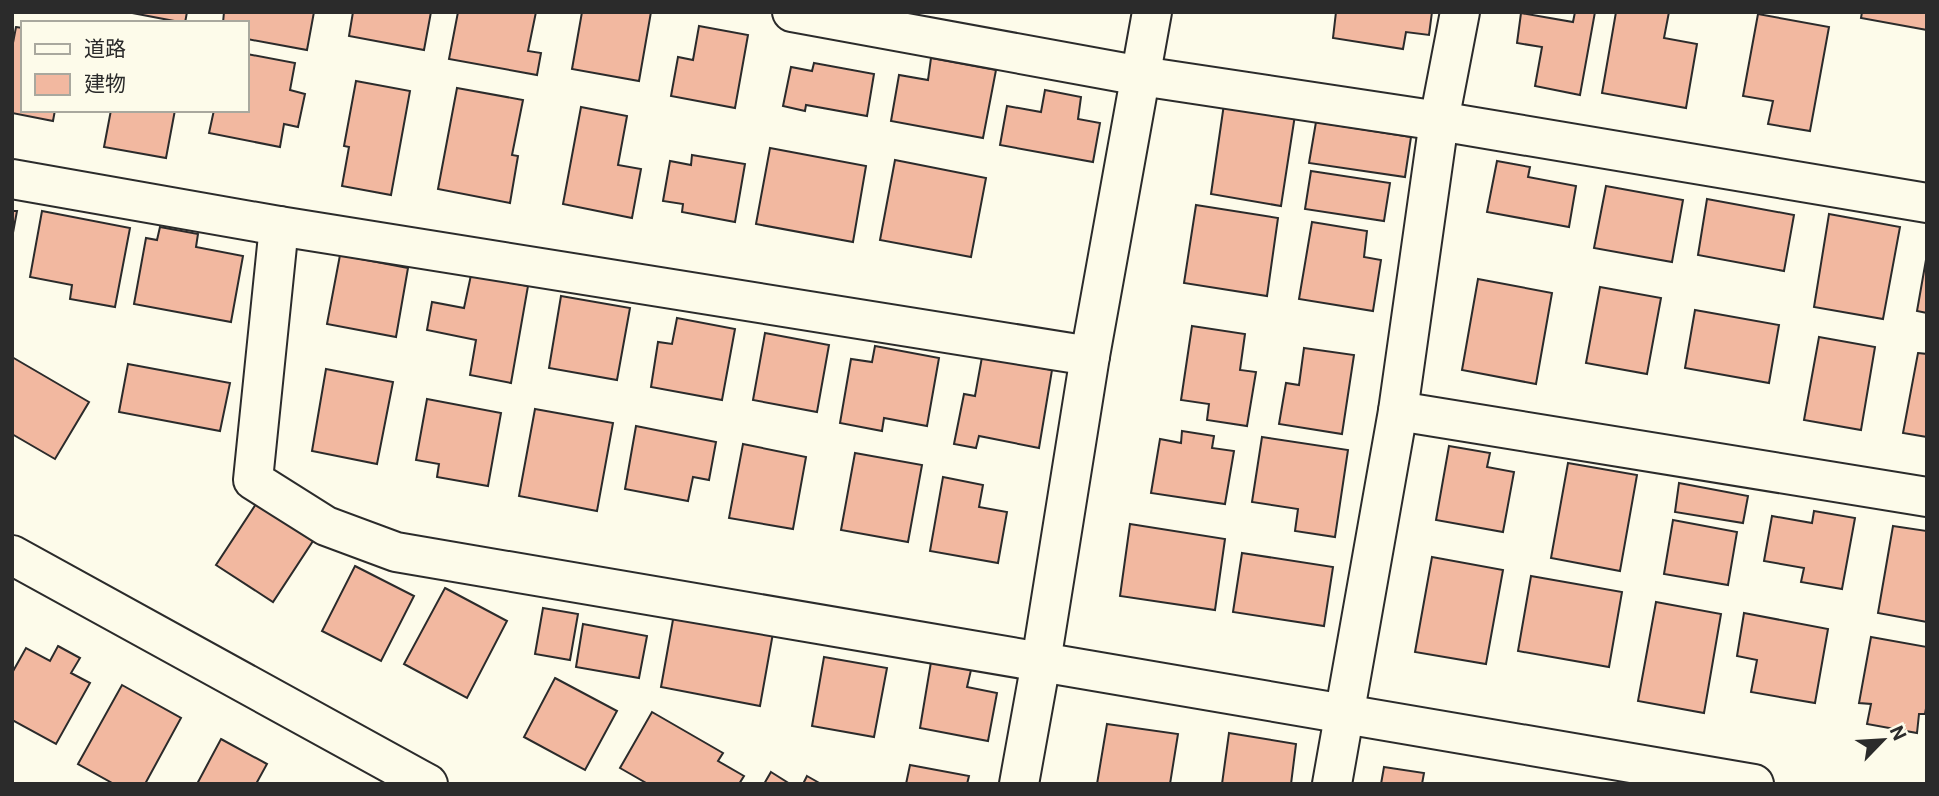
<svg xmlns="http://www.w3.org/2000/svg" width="1939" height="796" viewBox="0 0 1939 796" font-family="Roboto,'Noto Sans JP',sans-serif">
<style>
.building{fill:#f2b8a0;stroke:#2b2b2b;stroke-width:2}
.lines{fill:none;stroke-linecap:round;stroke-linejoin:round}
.minor-casing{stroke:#2b2b2b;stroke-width:42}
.tertiary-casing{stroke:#2b2b2b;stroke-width:42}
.minor{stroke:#fdfbea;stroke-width:38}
.tertiary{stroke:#fdfbea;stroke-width:38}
</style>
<rect width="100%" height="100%" fill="#fdfbea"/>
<g class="building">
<path d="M 127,12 L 187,12 L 185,23 Z"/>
<path d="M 224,12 L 314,12 L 307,50 L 247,39 L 247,23 L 223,23 Z"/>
<path d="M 353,12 L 431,12 L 424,50 L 349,36 Z"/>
<path d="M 458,12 L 536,12 L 528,51 L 541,53 L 537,75 L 449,59 Z"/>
<path d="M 582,12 L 651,12 L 639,81 L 572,69 Z"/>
<path d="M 1336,12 L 1432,12 L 1429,35 L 1406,32 L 1403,49 L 1333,38 Z"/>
<path d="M 1575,12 L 1595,12 L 1580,95 L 1535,86 L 1542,47 L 1517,43 L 1521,13 L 1573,22 Z"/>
<path d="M 1616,12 L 1669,12 L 1664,38 L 1697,44 L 1686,108 L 1602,93 Z"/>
<path d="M 1862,12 L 1927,12 L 1927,30 L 1861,18 Z"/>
<path d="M 1758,14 L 1829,27 L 1810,131 L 1768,124 L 1773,101 L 1743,96 Z"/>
<path d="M 699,26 L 748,35 L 735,108 L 671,96 L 678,57 L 693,60 Z"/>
<path d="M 16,27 L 23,28 L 23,110 L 55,110 L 53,121 L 12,113 L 12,48 Z"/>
<path d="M 247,54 L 295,63 L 290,90 L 305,94 L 298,127 L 284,124 L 280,147 L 209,133 L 214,110 L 247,110 Z"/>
<path d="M 931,58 L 996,70 L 983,138 L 891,121 L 899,75 L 928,80 Z"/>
<path d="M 814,63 L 874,74 L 867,116 L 806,105 L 805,111 L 783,106 L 791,67 L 812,71 Z"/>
<path d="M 356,81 L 410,91 L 391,195 L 342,186 L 349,147 L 344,146 Z"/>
<path d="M 457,88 L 523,100 L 512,155 L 518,156 L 510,203 L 438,189 Z"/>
<path d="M 1045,90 L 1081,97 L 1078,119 L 1100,123 L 1093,162 L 1000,145 L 1007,106 L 1041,112 Z"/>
<path d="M 1224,104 L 1295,115 L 1281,206 L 1211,194 Z"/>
<path d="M 581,107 L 627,116 L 618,165 L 641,169 L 632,218 L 563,204 Z"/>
<path d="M 111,110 L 175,110 L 166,158 L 104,147 Z"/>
<path d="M 1316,122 L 1411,137 L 1405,177 L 1309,163 Z"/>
<path d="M 770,148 L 866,166 L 853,242 L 756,224 Z"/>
<path d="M 692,155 L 745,164 L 735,222 L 682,212 L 683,204 L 663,201 L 670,161 L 691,165 Z"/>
<path d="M 895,160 L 986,178 L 971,257 L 880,240 Z"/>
<path d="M 1497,161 L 1530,167 L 1528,177 L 1576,186 L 1569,227 L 1487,212 Z"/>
<path d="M 1311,171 L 1390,183 L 1384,221 L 1305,209 Z"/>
<path d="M 1606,186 L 1683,200 L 1672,262 L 1594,248 Z"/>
<path d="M 1707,199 L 1794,215 L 1784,271 L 1698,255 Z"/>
<path d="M 1196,205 L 1278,218 L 1267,296 L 1184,283 Z"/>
<path d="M 12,211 L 17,211 L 12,238 Z"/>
<path d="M 42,211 L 130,228 L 115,307 L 70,299 L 72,285 L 30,277 Z"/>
<path d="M 1829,214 L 1900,227 L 1883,319 L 1814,307 Z"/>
<path d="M 1312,222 L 1367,231 L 1364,257 L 1381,260 L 1373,311 L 1299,299 Z"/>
<path d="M 160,227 L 198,234 L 196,247 L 243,256 L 231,322 L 134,304 L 146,238 L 157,240 Z"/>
<path d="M 1927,254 L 1927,313 L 1917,311 Z"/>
<path d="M 340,255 L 408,268 L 396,337 L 327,324 Z"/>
<path d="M 471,275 L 528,286 L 511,383 L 470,375 L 476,340 L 427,330 L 432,302 L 464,308 Z"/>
<path d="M 1478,279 L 1552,293 L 1536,384 L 1462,370 Z"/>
<path d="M 1600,287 L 1661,298 L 1647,374 L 1586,363 Z"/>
<path d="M 561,296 L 630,308 L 617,380 L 549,368 Z"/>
<path d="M 1695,310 L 1779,325 L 1769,383 L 1685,368 Z"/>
<path d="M 677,318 L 735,329 L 722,400 L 651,387 L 658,342 L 672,344 Z"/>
<path d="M 1192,326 L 1245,334 L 1240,370 L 1256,372 L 1247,426 L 1207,420 L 1209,404 L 1181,400 Z"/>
<path d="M 765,333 L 829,345 L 817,412 L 753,400 Z"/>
<path d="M 1819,337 L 1875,347 L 1861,430 L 1804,420 Z"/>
<path d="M 875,346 L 939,358 L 927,426 L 884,418 L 882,431 L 840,423 L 851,359 L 872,362 Z"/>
<path d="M 1304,348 L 1354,355 L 1342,434 L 1279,424 L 1286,383 L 1299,385 Z"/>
<path d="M 1918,353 L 1927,354 L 1927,437 L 1903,433 Z"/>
<path d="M 12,357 L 89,402 L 55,459 L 12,434 Z"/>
<path d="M 982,357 L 1052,370 L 1039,448 L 979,436 L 976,448 L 954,444 L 964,394 L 975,396 Z"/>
<path d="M 128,364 L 230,383 L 220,431 L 119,412 Z"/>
<path d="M 326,369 L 393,382 L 377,464 L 312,451 Z"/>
<path d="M 427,399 L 501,413 L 488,486 L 437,477 L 439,464 L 416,460 Z"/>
<path d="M 535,409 L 613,423 L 597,511 L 519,496 Z"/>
<path d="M 636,426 L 716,442 L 709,480 L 693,477 L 688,501 L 625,489 Z"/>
<path d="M 1182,431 L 1214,436 L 1212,448 L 1234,451 L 1225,504 L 1151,493 L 1160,439 L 1181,443 Z"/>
<path d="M 1262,437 L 1348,450 L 1335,537 L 1295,531 L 1298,509 L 1252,502 Z"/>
<path d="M 743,444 L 806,457 L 793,529 L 729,518 Z"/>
<path d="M 1449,446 L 1490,453 L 1487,467 L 1514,472 L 1503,532 L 1436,520 Z"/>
<path d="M 855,453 L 922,465 L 908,542 L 841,530 Z"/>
<path d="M 1568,463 L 1637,475 L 1620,571 L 1551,558 Z"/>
<path d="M 943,477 L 983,485 L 979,507 L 1007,512 L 998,563 L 930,551 Z"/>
<path d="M 1679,483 L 1748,496 L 1743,523 L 1675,512 Z"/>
<path d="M 256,504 L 313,541 L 273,602 L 216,565 Z"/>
<path d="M 1814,511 L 1855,518 L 1842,589 L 1801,582 L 1804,568 L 1764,561 L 1772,516 L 1812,523 Z"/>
<path d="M 1673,520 L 1737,532 L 1728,585 L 1664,574 Z"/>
<path d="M 1130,524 L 1225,539 L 1215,610 L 1120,596 Z"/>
<path d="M 1893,526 L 1927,531 L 1927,622 L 1878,613 Z"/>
<path d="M 1242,553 L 1333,567 L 1324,626 L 1233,612 Z"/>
<path d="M 1432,557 L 1503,570 L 1486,664 L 1415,652 Z"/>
<path d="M 355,566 L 414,596 L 381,661 L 322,631 Z"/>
<path d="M 1531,576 L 1622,592 L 1609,667 L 1518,651 Z"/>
<path d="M 445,588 L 507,621 L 467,698 L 404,664 Z"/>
<path d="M 1656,602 L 1721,614 L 1704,713 L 1638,701 Z"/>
<path d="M 543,608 L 578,614 L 570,660 L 535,654 Z"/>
<path d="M 1744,613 L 1828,629 L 1815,703 L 1751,692 L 1757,660 L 1737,656 Z"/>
<path d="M 674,614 L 773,633 L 760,706 L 661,687 Z"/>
<path d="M 583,624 L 647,636 L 639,678 L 576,667 Z"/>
<path d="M 1871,637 L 1927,647 L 1927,703 L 1925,714 L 1919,714 L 1917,733 L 1867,724 L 1871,704 L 1859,703 Z"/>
<path d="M 58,646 L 80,658 L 71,673 L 90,683 L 56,744 L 12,720 L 12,673 L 26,648 L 50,661 Z"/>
<path d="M 824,657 L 887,668 L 874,737 L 812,726 Z"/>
<path d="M 931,662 L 971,670 L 967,687 L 997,693 L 988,741 L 920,728 Z"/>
<path d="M 555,678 L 617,711 L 585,770 L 524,737 Z"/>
<path d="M 122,685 L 181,718 L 145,784 L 114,784 L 78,764 Z"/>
<path d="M 652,712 L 723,753 L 718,761 L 744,776 L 739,784 L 648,784 L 620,768 Z"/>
<path d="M 1107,724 L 1178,734 L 1170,784 L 1097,784 Z"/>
<path d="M 1229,733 L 1296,744 L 1291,784 L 1222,784 Z"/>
<path d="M 221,739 L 267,764 L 256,784 L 197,784 Z"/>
<path d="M 910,765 L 969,776 L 967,784 L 906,784 Z"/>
<path d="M 1384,767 L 1424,773 L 1422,784 L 1381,784 Z"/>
<path d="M 771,772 L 790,784 L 764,784 Z"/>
<path d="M 807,776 L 821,784 L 803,784 Z"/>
</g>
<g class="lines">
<defs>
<g id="minor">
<path d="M 792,12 L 1141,76 L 1439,121 L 1927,203"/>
<path d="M 12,179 L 279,226 L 1090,356"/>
<path d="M 279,226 L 253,480 L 326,526 L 396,552 L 1041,662"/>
<path d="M 1398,411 L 1927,497"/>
<path d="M 1332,784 L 1398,411 L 1439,121 L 1460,12"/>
</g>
<g id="tertiary">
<path d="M 12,555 L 428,784"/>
<path d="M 1041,662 L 1754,784"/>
<path d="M 1019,784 L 1041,662 L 1090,356 L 1152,12"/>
</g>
</defs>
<use href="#minor" class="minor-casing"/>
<use href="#tertiary" class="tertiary-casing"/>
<use href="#minor" class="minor"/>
<use href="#tertiary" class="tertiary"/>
</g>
<rect width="1939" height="796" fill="none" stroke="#2b2b2b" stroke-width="28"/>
<rect x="21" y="21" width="228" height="91" fill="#fdfbea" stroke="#a9a89e" stroke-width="2"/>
<rect x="35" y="44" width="35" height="10" fill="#fdfbea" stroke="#a9a89e" stroke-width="2"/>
<text x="84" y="56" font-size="21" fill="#2b2b2b">道路</text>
<rect x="35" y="74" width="35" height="21" fill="#f2b8a0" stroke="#a9a89e" stroke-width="2"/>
<text x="84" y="91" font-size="21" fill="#2b2b2b">建物</text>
<g transform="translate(1883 740) rotate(65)" stroke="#fdfbea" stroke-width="5" paint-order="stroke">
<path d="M0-5L12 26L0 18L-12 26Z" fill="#2b2b2b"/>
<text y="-10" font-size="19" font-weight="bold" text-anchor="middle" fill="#2b2b2b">N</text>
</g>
</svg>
